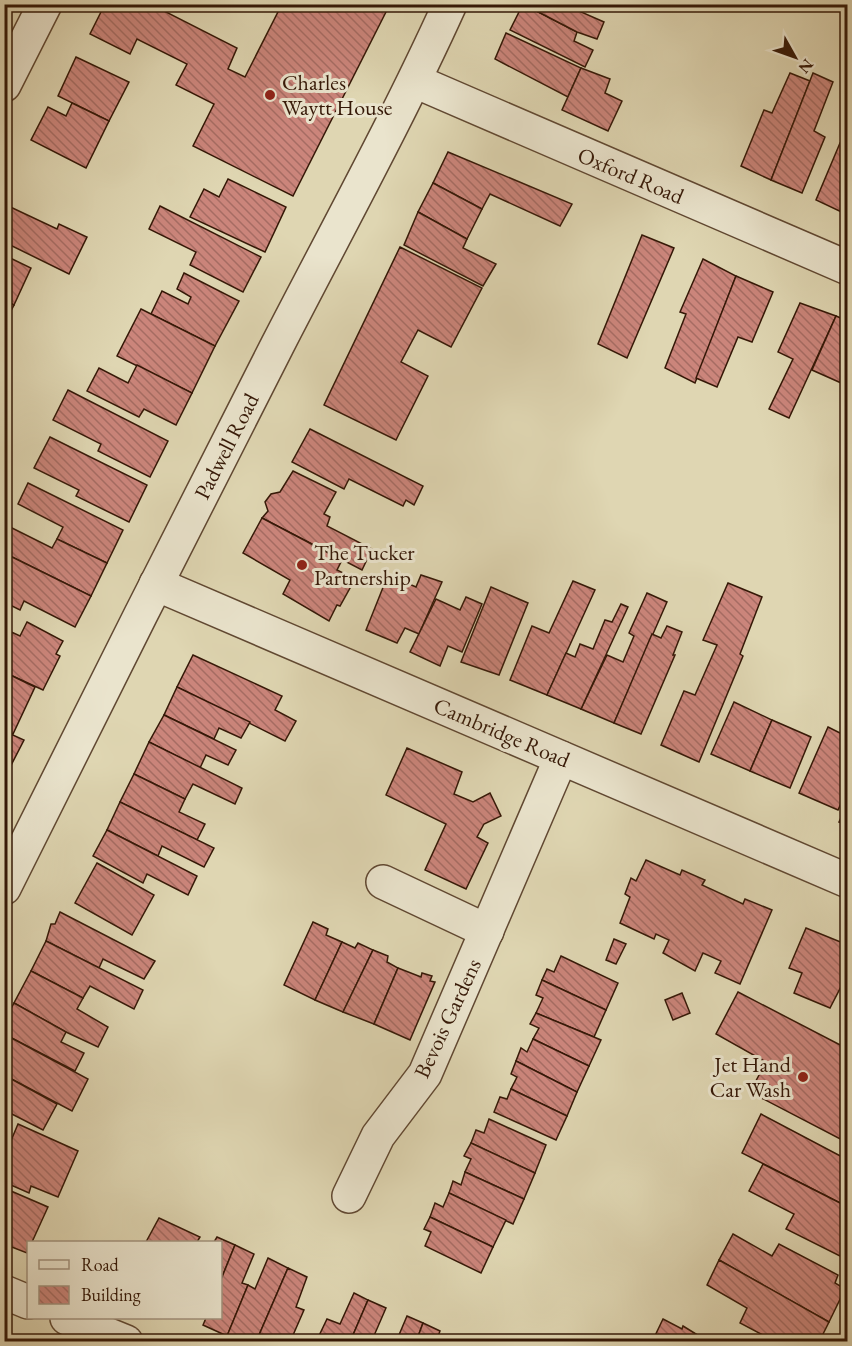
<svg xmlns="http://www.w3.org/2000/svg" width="852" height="1346" viewBox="0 0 852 1346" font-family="'EB Garamond',serif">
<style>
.building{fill:url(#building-back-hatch);stroke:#351807;stroke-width:1.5}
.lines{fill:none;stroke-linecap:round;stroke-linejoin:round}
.minor-casing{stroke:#604832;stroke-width:36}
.minor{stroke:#eae4cd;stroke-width:33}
.poi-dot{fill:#8f2418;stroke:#eae4cd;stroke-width:2}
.labels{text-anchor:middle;stroke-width:6;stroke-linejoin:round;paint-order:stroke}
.poi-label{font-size:22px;fill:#351807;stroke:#eae4cd;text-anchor:start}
.street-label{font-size:22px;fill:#351807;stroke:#eae4cd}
</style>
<defs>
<pattern id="building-back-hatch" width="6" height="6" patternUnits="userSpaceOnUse" patternTransform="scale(1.5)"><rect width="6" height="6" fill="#cb857b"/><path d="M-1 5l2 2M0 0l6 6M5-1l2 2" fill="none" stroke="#a66c63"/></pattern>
</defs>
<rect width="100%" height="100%" fill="#dfd6b2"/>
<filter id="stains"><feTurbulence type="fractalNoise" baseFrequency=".00333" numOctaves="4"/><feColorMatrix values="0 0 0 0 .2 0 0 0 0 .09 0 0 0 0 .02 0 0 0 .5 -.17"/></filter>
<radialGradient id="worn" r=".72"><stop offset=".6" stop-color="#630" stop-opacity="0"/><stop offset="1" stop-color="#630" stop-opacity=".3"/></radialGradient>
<g class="building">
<path d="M 105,4 L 165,4 L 162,10 L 237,48 L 228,69 L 245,77 L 282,4 L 390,4 L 293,196 L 193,146 L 214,104 L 176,85 L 187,64 L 137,39 L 130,54 L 90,34 Z"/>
<path d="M 523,4 L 577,32 L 574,41 L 593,50 L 585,67 L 510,30 Z"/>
<path d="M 523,4 L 585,4 L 581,12 L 604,22 L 597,39 L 577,32 Z"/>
<path d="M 506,33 L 581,68 L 568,97 L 495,59 Z"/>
<path d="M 76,57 L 129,82 L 109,121 L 58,96 Z"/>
<path d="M 581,68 L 610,79 L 605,93 L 622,101 L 608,131 L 562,110 Z"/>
<path d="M 790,73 L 810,81 L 771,180 L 741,166 L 764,110 L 772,113 Z"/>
<path d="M 813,73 L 833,82 L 814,131 L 825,137 L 802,193 L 771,180 Z"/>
<path d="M 72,103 L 109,121 L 86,168 L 31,140 L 48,107 L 66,116 Z"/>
<path d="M 840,143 L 848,147 L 848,215 L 816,200 Z"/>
<path d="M 448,152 L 572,204 L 560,226 L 490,194 L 482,209 L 433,183 Z"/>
<path d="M 228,179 L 286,207 L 265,252 L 190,217 L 204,189 L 219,197 Z"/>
<path d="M 433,183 L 482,209 L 467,239 L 418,212 Z"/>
<path d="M 4,204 L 57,229 L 59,224 L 87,237 L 69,274 L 4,242 Z"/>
<path d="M 160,206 L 261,257 L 243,292 L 190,265 L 196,252 L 149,229 Z"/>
<path d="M 418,212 L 467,239 L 463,248 L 496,264 L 483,286 L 404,245 Z"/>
<path d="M 642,235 L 674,248 L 627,358 L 598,344 Z"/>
<path d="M 400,247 L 482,288 L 451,347 L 418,330 L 401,362 L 428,376 L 396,440 L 324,405 Z"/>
<path d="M 4,255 L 31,268 L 14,305 L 4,300 Z"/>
<path d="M 703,259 L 736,276 L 695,383 L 665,368 L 686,314 L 680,312 Z"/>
<path d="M 184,273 L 239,301 L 215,346 L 151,314 L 162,291 L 188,304 L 191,297 L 177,289 Z"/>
<path d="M 736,276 L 773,292 L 752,342 L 738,337 L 717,387 L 696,378 Z"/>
<path d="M 4,300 L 14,305 L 4,324 Z"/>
<path d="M 800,303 L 836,316 L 789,418 L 769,409 L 793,359 L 778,352 Z"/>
<path d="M 141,309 L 215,346 L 192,393 L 117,356 Z"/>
<path d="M 836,316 L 848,321 L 848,386 L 812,370 Z"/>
<path d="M 137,365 L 192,393 L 176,425 L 144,409 L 139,417 L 87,391 L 99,368 L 128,383 Z"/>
<path d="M 68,390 L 168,441 L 150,477 L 98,451 L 101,444 L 53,420 Z"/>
<path d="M 310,429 L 423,486 L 414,505 L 406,500 L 403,506 L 349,479 L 344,489 L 292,462 Z"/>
<path d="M 50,437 L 147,485 L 129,522 L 76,496 L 79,490 L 34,468 Z"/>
<path d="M 293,471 L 336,492 L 324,514 L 330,517 L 327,526 L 372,549 L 362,570 L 262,518 L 268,511 L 265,502 L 271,494 L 280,492 Z"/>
<path d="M 28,483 L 123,530 L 107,563 L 57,539 L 63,527 L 18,504 Z"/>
<path d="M 262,518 L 342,560 L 337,570 L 355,579 L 340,606 L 337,605 L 329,621 L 283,594 L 290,580 L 243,553 Z"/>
<path d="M 6,525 L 52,548 L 57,539 L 107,563 L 91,596 L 4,553 Z"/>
<path d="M 4,553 L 91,596 L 75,627 L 24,601 L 20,610 L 4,602 L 4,596 L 9,587 L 4,585 Z"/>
<path d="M 388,575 L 416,587 L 421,575 L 442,582 L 419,634 L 405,628 L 397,643 L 366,630 Z"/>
<path d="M 573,581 L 595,590 L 547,695 L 510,680 L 532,626 L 549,633 Z"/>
<path d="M 728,583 L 762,597 L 740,654 L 743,656 L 699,762 L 661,745 L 684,691 L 695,695 L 717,645 L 703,640 Z"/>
<path d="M 491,587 L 528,603 L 499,675 L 461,662 Z"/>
<path d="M 647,593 L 667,602 L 614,723 L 581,709 L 607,655 L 623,662 L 634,636 L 629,633 Z"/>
<path d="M 466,597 L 482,604 L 462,652 L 448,646 L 440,666 L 410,652 L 436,599 L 460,610 Z"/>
<path d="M 621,604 L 628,607 L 581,709 L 547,695 L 566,653 L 575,657 L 580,644 L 593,649 L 605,620 L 612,622 Z"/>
<path d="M 27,622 L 63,641 L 56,654 L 60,656 L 43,690 L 4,672 L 4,634 L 7,630 L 20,636 Z"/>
<path d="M 667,626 L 682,632 L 673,655 L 675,655 L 641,734 L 614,723 L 652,634 L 661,638 Z"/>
<path d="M 193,655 L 282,696 L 275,710 L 296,721 L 285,741 L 177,687 Z"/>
<path d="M 4,672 L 35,687 L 13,734 L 4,731 Z"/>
<path d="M 177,687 L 250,722 L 241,738 L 219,728 L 214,739 L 164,715 Z"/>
<path d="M 734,702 L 772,720 L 750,771 L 711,754 Z"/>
<path d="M 164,715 L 236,750 L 228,765 L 206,755 L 200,768 L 149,742 Z"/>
<path d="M 772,720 L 811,737 L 790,788 L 750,771 Z"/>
<path d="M 828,727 L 848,737 L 848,788 L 838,810 L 799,793 Z"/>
<path d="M 4,731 L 24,740 L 4,779 Z"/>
<path d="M 149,742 L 242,788 L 235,804 L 193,784 L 185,799 L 134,774 Z"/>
<path d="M 407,748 L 462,772 L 454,794 L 473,802 L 490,793 L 501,816 L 484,824 L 477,837 L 488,843 L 466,889 L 425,870 L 446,824 L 386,795 Z"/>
<path d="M 134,774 L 185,799 L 179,812 L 205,824 L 197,840 L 120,802 Z"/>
<path d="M 120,802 L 214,848 L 204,867 L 162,846 L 158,856 L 107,830 Z"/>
<path d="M 848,802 L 848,825 L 839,822 Z"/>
<path d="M 107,830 L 197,876 L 188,895 L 147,874 L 143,883 L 93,856 Z"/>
<path d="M 646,860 L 680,875 L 682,870 L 705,880 L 702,885 L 743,904 L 745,899 L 772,910 L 740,984 L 715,973 L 721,961 L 703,953 L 695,971 L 663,953 L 669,940 L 656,934 L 654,939 L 620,923 L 630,897 L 625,894 L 631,878 L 636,881 Z"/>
<path d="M 97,863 L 154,895 L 132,935 L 75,903 Z"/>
<path d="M 60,912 L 155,961 L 144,979 L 103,959 L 99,968 L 46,941 L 51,924 L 55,924 Z"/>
<path d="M 313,922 L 328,929 L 326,935 L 342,942 L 315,1000 L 284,985 Z"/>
<path d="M 806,928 L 848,945 L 848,973 L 830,1008 L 794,993 L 802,973 L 789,968 Z"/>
<path d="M 614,939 L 626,944 L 616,964 L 606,960 Z"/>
<path d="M 46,941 L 143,990 L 134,1009 L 90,986 L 83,998 L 31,971 Z"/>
<path d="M 342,942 L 355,948 L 358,943 L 373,950 L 343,1012 L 315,1000 Z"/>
<path d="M 373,950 L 388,956 L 387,962 L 398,968 L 374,1024 L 343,1012 Z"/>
<path d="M 561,956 L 618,983 L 606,1010 L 542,980 L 547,969 L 554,972 Z"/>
<path d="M 398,968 L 421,977 L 422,973 L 432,976 L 430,981 L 435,982 L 410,1040 L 374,1024 Z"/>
<path d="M 31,971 L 83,998 L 77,1009 L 108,1027 L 98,1047 L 66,1032 L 14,1003 Z"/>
<path d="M 542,980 L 606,1010 L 594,1037 L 536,1013 L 543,998 L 536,995 Z"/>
<path d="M 738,992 L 848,1049 L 848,1143 L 750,1092 L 766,1062 L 716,1034 Z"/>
<path d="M 682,993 L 690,1013 L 673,1020 L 665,1000 Z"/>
<path d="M 14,1003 L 66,1032 L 61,1042 L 84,1053 L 75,1071 L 4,1034 L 4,1022 Z"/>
<path d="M 536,1013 L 601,1040 L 589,1066 L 533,1039 L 539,1028 L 530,1024 Z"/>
<path d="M 4,1034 L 88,1079 L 72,1111 L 4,1075 Z"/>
<path d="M 533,1039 L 589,1066 L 577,1092 L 516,1061 L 521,1048 L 527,1052 Z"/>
<path d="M 516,1061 L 577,1092 L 567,1116 L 511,1089 L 517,1077 L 511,1074 Z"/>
<path d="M 4,1075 L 57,1104 L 43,1130 L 4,1110 Z"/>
<path d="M 511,1089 L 567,1116 L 556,1140 L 494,1112 L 500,1097 L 507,1099 Z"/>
<path d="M 761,1114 L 848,1160 L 848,1207 L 742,1153 Z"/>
<path d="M 489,1119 L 546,1145 L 535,1173 L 471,1143 L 476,1130 L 484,1133 Z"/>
<path d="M 18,1124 L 78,1151 L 58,1197 L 31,1186 L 29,1193 L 4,1182 L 4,1141 L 10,1143 Z"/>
<path d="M 471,1143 L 535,1173 L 524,1199 L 465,1172 L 471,1159 L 464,1156 Z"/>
<path d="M 763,1164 L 848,1207 L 848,1250 L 845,1248 L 840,1256 L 786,1229 L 794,1214 L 749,1191 Z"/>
<path d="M 465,1172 L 524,1199 L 513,1224 L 449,1193 L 453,1181 L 461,1185 Z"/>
<path d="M 4,1188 L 48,1207 L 32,1242 L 28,1242 L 27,1253 L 4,1244 Z"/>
<path d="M 449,1193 L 506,1220 L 493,1247 L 430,1217 L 435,1203 L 443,1207 Z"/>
<path d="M 430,1217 L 493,1247 L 481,1273 L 425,1246 L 431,1232 L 424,1229 Z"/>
<path d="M 159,1218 L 200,1237 L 197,1242 L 146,1242 Z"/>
<path d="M 733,1234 L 772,1256 L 779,1244 L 838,1275 L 835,1283 L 845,1289 L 829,1322 L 719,1260 Z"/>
<path d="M 217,1237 L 235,1245 L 220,1282 L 220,1242 L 214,1242 Z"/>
<path d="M 235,1245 L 254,1254 L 242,1283 L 248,1285 L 227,1336 L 203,1325 L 206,1318 L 220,1318 L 220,1282 Z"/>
<path d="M 268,1258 L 288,1268 L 256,1342 L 242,1342 L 227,1336 L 248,1285 L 255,1289 Z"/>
<path d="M 719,1260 L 829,1322 L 819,1342 L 776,1342 L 740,1323 L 747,1308 L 707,1285 Z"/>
<path d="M 288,1268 L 307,1277 L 296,1307 L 304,1310 L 290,1342 L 256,1342 Z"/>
<path d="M 354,1293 L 368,1300 L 350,1342 L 316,1342 L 327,1319 L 340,1324 Z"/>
<path d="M 368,1300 L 386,1308 L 373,1338 L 382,1342 L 350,1342 Z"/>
<path d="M 407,1316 L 423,1323 L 416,1342 L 396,1342 Z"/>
<path d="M 663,1319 L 682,1329 L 683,1326 L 709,1342 L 652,1342 Z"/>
<path d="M 423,1323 L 440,1331 L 436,1342 L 416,1342 Z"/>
</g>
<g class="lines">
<defs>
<g id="minor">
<path d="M 415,81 L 848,268"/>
<path d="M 4,85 L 45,4"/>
<path d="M 156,584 L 848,881"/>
<path d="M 383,882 L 487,931"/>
<path d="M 4,888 C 94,707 185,526 277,346 C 335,233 397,121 450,4"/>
<path d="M 349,1196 L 378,1136 L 425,1074 L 561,758"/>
<path d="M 4,1292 L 28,1302"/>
<path d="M 67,1318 L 126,1342"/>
</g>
</defs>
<use href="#minor" class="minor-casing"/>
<use href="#minor" class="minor"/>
</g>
<g class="poi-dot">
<circle cx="270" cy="95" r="6"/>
<circle cx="302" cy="565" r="6"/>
<circle cx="803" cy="1077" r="6"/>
</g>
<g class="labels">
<g class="poi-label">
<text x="282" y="90">Charles<tspan x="282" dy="25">Waytt House</tspan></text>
<text x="314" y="560">The Tucker<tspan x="314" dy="25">Partnership</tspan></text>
<text x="791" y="1072" text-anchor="end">Jet Hand<tspan x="791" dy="25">Car Wash</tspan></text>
</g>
<g class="street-label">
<text transform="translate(631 175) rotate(23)" y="8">Oxford Road</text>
<text transform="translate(226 446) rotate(-63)" y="8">Padwell Road</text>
<text transform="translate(502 732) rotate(23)" y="8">Cambridge Road</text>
<text transform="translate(447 1018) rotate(-65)" y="8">Bevois Gardens</text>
</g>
</g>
<rect width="852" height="1346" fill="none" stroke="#dfd6b2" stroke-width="24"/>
<rect x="6" y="6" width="840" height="1334" fill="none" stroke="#351807" stroke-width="3"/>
<rect x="12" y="12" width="828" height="1322" fill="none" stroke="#351807" stroke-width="1.5"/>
<rect x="27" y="1241" width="195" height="78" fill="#eae4cd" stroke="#a2927e" stroke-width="1.5"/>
<rect x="39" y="1260" width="30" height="9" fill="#eae4cd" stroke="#a2927e" stroke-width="1.5"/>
<text x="81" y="1271" font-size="18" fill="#351807">Road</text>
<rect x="39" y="1286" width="30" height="18" fill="url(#building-back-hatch)" stroke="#a2927e" stroke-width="1.5"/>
<text x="81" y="1301" font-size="18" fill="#351807">Building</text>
<g transform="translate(795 57) rotate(130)" stroke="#eae4cd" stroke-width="4.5" paint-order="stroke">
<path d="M0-4.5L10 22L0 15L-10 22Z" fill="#351807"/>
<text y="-9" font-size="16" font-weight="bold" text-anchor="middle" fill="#351807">N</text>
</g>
<rect width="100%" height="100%" filter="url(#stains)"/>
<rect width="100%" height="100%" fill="url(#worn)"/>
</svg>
